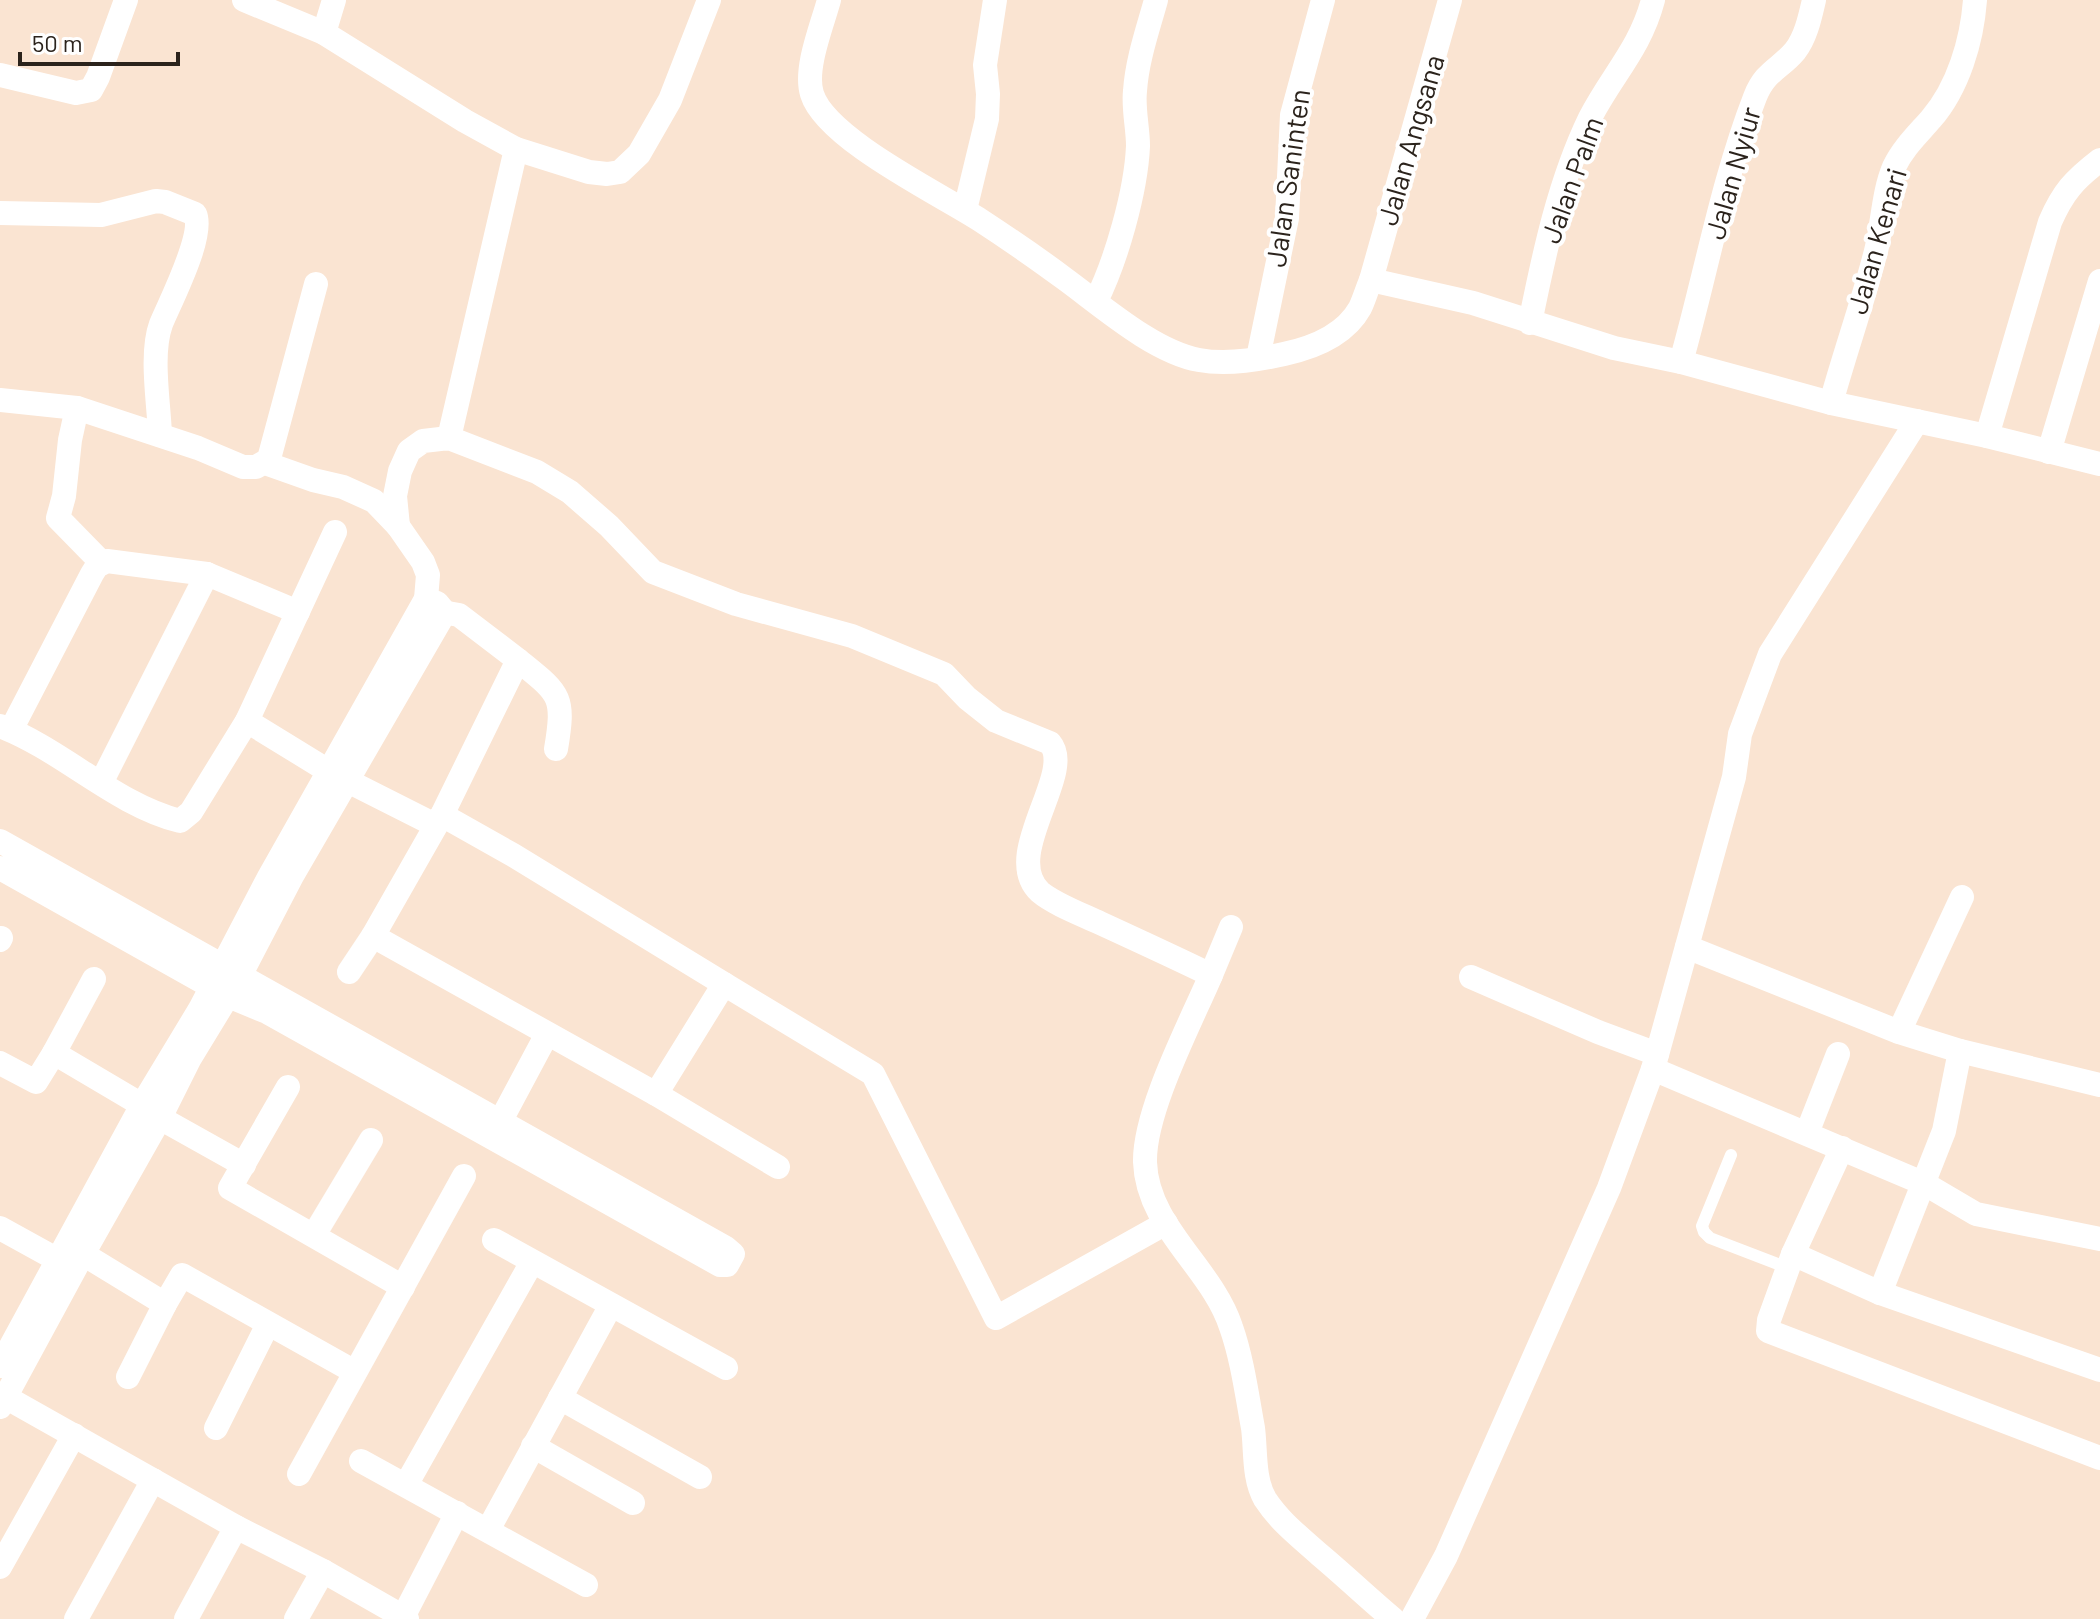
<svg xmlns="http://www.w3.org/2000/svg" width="2100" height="1619" viewBox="0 0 2100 1619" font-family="Barlow,sans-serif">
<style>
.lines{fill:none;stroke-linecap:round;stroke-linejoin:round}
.lane{stroke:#fff;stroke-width:12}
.street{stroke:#fff;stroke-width:24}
.labels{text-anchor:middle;stroke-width:8;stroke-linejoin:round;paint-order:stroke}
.street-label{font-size:28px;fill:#2b231c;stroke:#fff}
</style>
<rect width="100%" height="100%" fill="#fae4d2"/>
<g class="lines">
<path class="lane" d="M 1731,1155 L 1702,1226 L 1704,1232 L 1710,1238 L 1788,1268"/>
<g class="street">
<path d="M 244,0 L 324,33"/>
<path d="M 334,0 L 324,33 L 465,121 L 516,149 L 589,172 L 607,174 L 620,172 L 639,154 L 670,100 L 709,0"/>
<path d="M 829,0 C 822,26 804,69 812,94 C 826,139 940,194 980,220 C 1009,239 1037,258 1065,279 C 1102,306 1154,352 1199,360 C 1226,365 1258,360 1284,354 C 1312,348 1345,335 1360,308 C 1364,300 1367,289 1371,280 L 1450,0"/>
<path d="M 0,75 L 76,93 L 91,90 L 98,77 L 126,0"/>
<path d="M 965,210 L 987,119 L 988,94 L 985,65 L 995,0"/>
<path d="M 0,213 L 101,215 L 156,201 L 165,202 L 195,214 C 205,235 170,302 161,324 C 150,354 159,403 160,435"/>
<path d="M 1371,280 L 1473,303 L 1614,348 L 1681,362 L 1831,403 L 1987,436 L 2100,464"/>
<path d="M 1096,301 C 1116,261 1136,192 1138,146 C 1138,128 1133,108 1135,91 C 1137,60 1148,29 1156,0"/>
<path d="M 1530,323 C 1544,254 1559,182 1590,118 C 1612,75 1640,49 1653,0"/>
<path d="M 1258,358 L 1287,218 L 1292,115 L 1323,0"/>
<path d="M 1681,362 C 1706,274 1722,182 1755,97 C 1765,71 1780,69 1795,51 C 1806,37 1810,17 1814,0"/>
<path d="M 0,400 L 77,408 L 198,448 L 243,467 L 256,467 L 268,460 L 270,455 L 316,284"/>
<path d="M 1831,403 C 1845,352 1863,302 1876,251 C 1883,223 1883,193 1894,167 C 1903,148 1918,134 1931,119 C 1958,88 1972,41 1975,0"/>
<path d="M 77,408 L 70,440 L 64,496 L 58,518 L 102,563"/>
<path d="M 1987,436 L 2050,222 C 2063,192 2074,180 2100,160"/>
<path d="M 449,438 L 516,149"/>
<path d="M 2049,452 L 2100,281"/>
<path d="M 265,463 L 313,480 L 343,487 L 374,501 L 398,526 L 423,562 L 428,575 L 426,599"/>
<path d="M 398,526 L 395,496 L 400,471 L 409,451 L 423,441 L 449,438 L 537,472 L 570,492 L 609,526 L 653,572 L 736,604 L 852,636 L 944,674 L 967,698 L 996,721 L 1050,743 C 1076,773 1000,855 1040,892 C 1054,904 1083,915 1100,923 C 1137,940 1174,957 1211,975 C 1190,1024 1144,1111 1145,1162 C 1147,1227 1212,1268 1231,1327 C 1242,1358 1247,1395 1253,1428 C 1256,1450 1253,1478 1265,1499 C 1280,1522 1300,1537 1320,1555 C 1345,1576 1368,1598 1393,1619"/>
<path d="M 442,612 L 459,615 L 518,660"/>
<path d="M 247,721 L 330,772 L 435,825"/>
<path d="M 0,726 C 63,750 114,804 180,821 L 191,812 L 247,721 L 335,532"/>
<path d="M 11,730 L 92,574 L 97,566 L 107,561 L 207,574 L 298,612"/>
<path d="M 556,749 C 565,695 560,694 518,660 L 442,815 L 373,936 L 656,1094 L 778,1167"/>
<path d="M 101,783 L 207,574"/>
<path d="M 442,815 L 513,855 L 724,984 L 656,1094"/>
<path d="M 0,841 C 242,977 485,1111 726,1248 L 733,1254 L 727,1265 L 720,1265 L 267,1012 L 228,996 L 0,868"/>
<path d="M 0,940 L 1,938"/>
<path d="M 1687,947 L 1899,1032 L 1960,1051 L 2100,1085"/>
<path d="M 349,972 L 373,936"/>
<path d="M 1211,975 L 1231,927"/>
<path d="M 1471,977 L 1598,1032 L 1657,1054"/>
<path d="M 724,984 L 873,1074 L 996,1318 L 1166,1223"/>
<path d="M 1899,1032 L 1962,897"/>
<path d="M 54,1053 L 94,979"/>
<path d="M 0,1063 L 36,1082 L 54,1053 L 142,1105"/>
<path d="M 1653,1069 L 1925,1184 L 1976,1214 L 2100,1239"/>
<path d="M 288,1087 L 230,1188 L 403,1287"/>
<path d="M 160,1118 L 244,1165"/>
<path d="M 500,1122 L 547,1034"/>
<path d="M 1807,1133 L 1838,1054"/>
<path d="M 1842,1148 L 1793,1254 L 1769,1320 L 1768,1331 L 2100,1458"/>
<path d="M 0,1228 L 58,1260"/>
<path d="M 314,1235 L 371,1140"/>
<path d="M 494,1240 L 726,1368"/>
<path d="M 83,1254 L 165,1304 L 182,1275 L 355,1372"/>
<path d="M 1793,1254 L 1880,1293 L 2100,1370"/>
<path d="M 1880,1293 L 1944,1131 L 1960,1051"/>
<path d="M 0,1366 L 142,1105 L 200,1009 L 268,879 L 426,599 L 437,603 L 442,609 L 441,619 L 292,876 L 240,976 L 190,1058 L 160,1118 L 83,1254 L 0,1407"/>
<path d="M 128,1377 L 165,1304"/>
<path d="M 0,1394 L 236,1527 L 323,1571 L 407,1619"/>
<path d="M 560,1398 L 700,1477"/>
<path d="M 216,1428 L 268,1324"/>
<path d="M 533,1446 L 633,1503"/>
<path d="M 361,1461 L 586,1585"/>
<path d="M 299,1474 L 464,1176"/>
<path d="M 406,1485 L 532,1262"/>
<path d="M 488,1530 L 611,1305"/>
<path d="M 0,1567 L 74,1435"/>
<path d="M 76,1619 L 153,1480"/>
<path d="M 186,1619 L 236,1527"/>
<path d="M 296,1619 L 323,1571"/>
<path d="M 402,1619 L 457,1513"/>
<path d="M 1412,1619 L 1446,1556 L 1609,1188 L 1653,1069 L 1734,777 L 1740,734 L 1770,654 L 1917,421"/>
</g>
</g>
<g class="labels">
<g class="street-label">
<text transform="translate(1411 140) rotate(-74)" y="10">Jalan Angsana</text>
<text transform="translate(1733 173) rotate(-74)" y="10">Jalan Nyiur</text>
<text transform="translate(1288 178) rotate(-82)" y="10">Jalan Saninten</text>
<text transform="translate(1572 180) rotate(-70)" y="10">Jalan Palm</text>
<text transform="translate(1877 241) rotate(-74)" y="10">Jalan Kenari</text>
</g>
</g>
<path d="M20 52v12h158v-12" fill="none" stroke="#2b231c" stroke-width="4"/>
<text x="32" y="52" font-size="24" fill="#2b231c" stroke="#ffffff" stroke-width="6" paint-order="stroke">50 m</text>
</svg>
